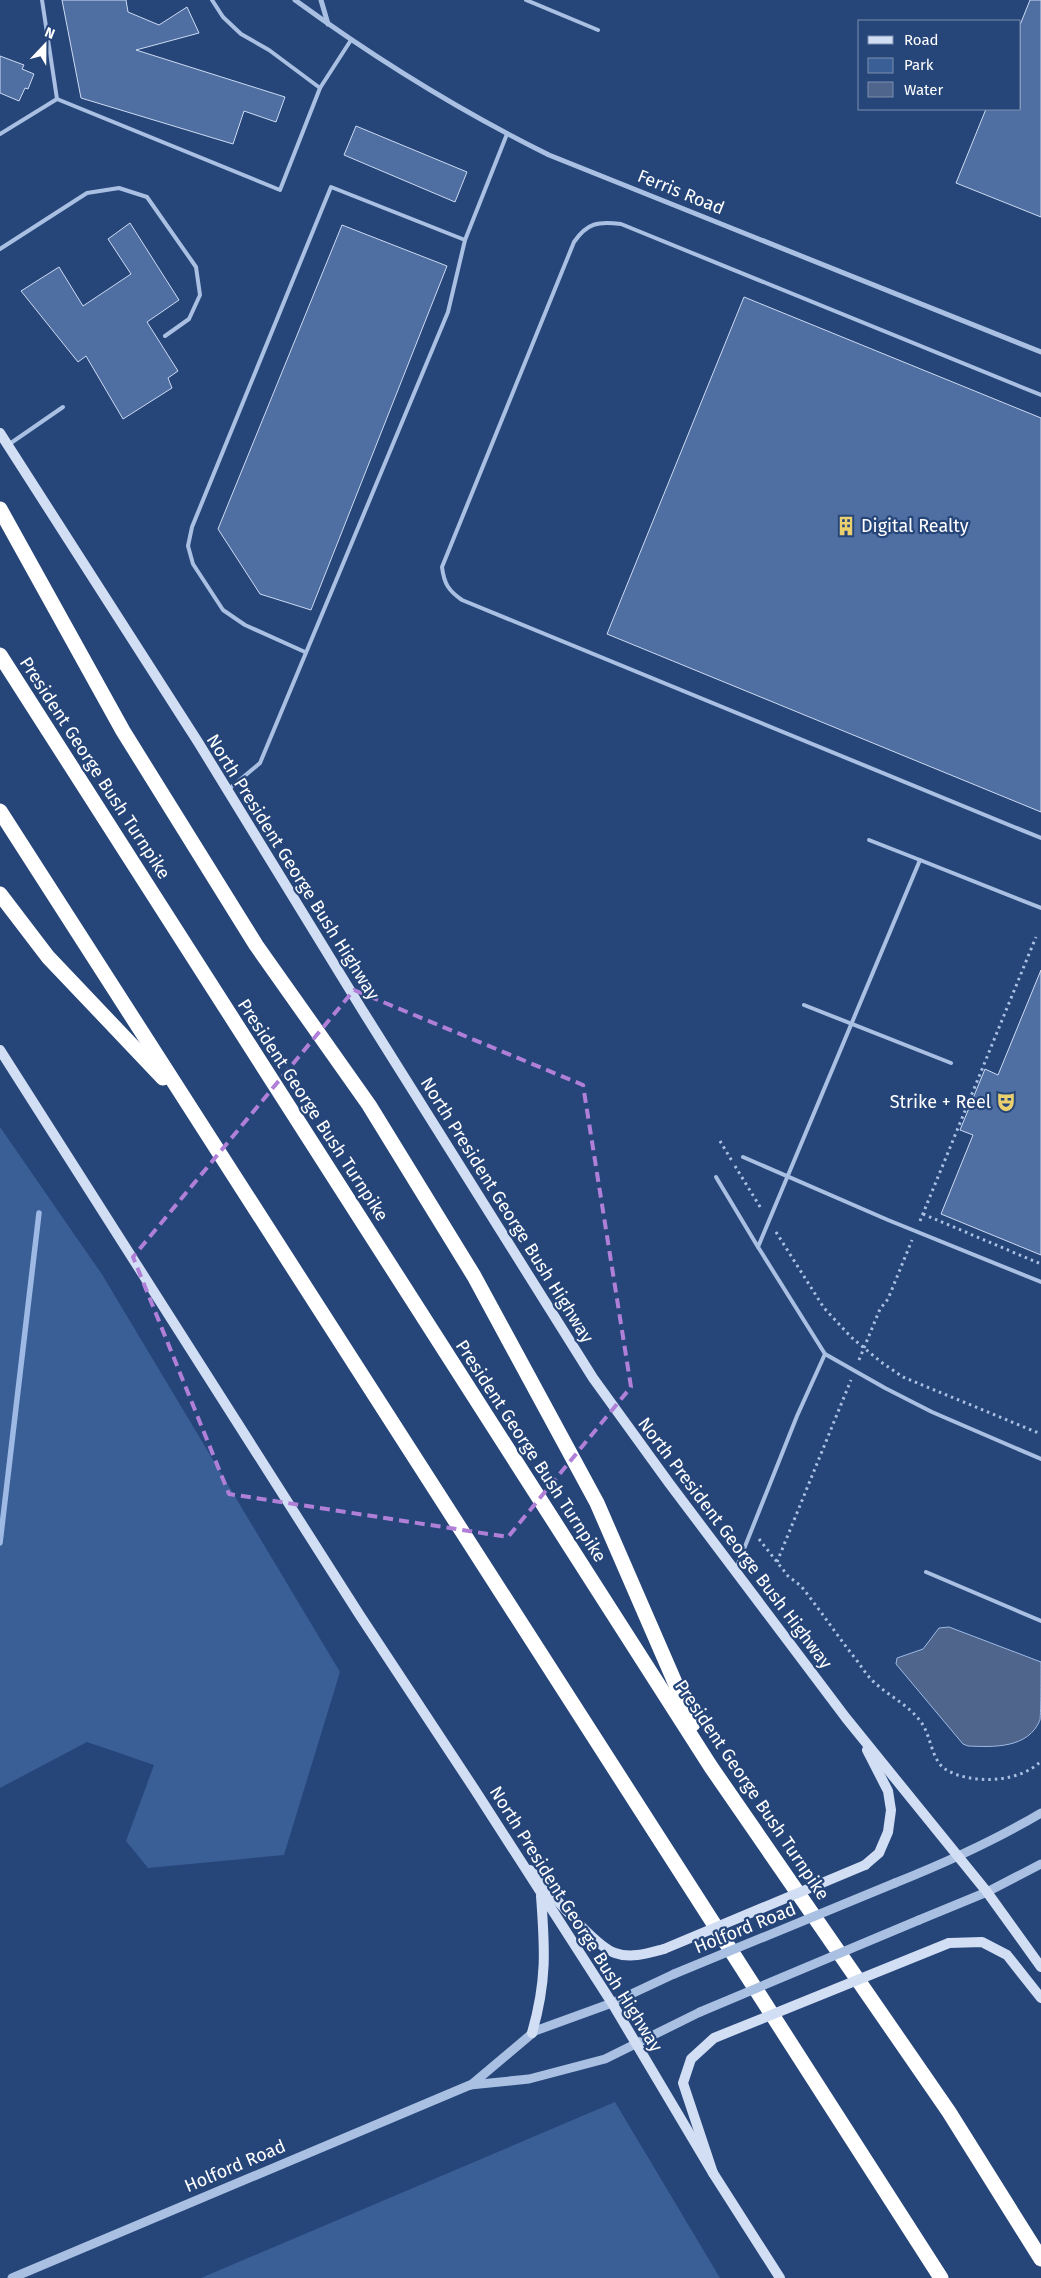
<svg xmlns="http://www.w3.org/2000/svg" width="1041" height="2278" viewBox="0 0 1041 2278" font-family="'Fira Sans',sans-serif">
<style>
.green{fill:#3a5e96}
.water{fill:#4f658c;stroke:#9ebae4}
.lines{fill:none;stroke-linecap:round;stroke-linejoin:round}
.stream{stroke:#9ebae4;stroke-width:5.5}
.building{fill:#4f6fa3;stroke:#ccdbf3}
.path{stroke:#a9c0e3;stroke-width:3;stroke-dasharray:2.5 4;stroke-linecap:butt}
.service{stroke:#a9c0e3;stroke-width:4}
.minor{stroke:#a9c0e3;stroke-width:5}
.tertiary{stroke:#a9c0e3;stroke-width:9}
.secondary{stroke:#d2def4;stroke-width:10}
.motorway{stroke:#fff;stroke-width:15}
.tertiary-bridge{stroke:#a9c0e3;stroke-width:9}
.secondary-bridge{stroke:#d2def4;stroke-width:10}
.marked{fill:none;stroke:#b080d9;stroke-width:4;stroke-dasharray:10 6;stroke-linejoin:round}
.labels{text-anchor:middle;stroke-width:4.5;stroke-linejoin:round;paint-order:stroke}
.street-label{font-size:18px;fill:#fff;stroke:#264579}
.poi-label{font-size:18px;fill:#fff;stroke:#264579;text-anchor:start}
</style>
<rect width="100%" height="100%" fill="#264579"/>
<g class="green">
<path d="M 0,1127 L 103,1276 L 340,1672 L 284,1855 L 148,1868 L 126,1841 L 154,1765 L 87,1742 L 0,1788 Z"/>
<path d="M 615,2102 L 720,2278 L 201,2278 Z"/>
</g>
<path class="water" d="M 949,1627 L 1041,1662 C 1041,1674 1041,1711 1040,1720 C 1028,1749 993,1747 968,1746 L 963,1744 L 896,1664 L 897,1658 L 923,1649 L 939,1628 Z"/>
<g class="lines">
<path class="stream" d="M 0,1543 L 39,1213"/>
</g>
<g class="building">
<path d="M 62,0 L 126,0 L 128,12 L 159,25 L 187,7 L 199,33 L 136,50 L 285,97 L 276,122 L 244,111 L 233,144 L 81,98 Z"/>
<path d="M 1030,0 L 1041,0 L 1041,217 L 956,183 L 986,109 L 1020,109 L 1020,25 Z"/>
<path d="M 0,56 L 24,65 L 22,69 L 34,74 L 28,89 L 25,88 L 19,101 L 0,93 Z"/>
<path d="M 356,126 L 467,172 L 455,202 L 344,155 Z"/>
<path d="M 130,223 L 179,300 L 147,322 L 178,371 L 168,378 L 172,388 L 123,419 L 86,356 L 78,362 L 21,291 L 59,267 L 83,306 L 131,274 L 108,239 Z"/>
<path d="M 342,225 L 447,266 L 311,610 L 260,594 L 218,529 Z"/>
<path d="M 744,297 L 1041,418 L 1041,812 L 607,634 Z"/>
<path d="M 1041,970 L 1041,1255 L 941,1214 L 973,1135 L 960,1130 L 985,1069 L 998,1075 Z"/>
</g>
<g class="lines">
<g class="path">
<path d="M 720,1141 L 732,1161"/>
<path d="M 735,1166 L 762,1210"/>
<path d="M 923,1214 L 1041,1264"/>
<path d="M 920,1221 L 1036,937"/>
<path d="M 776,1232 L 824,1308 L 851,1337 L 881,1362 L 903,1377 L 1041,1434"/>
<path d="M 859,1360 L 880,1309 L 888,1299 L 912,1240"/>
<path d="M 759,1539 L 788,1576 L 801,1586 C 821,1611 838,1637 858,1662 C 863,1669 868,1677 875,1683 C 890,1697 911,1706 923,1725 C 931,1738 932,1760 945,1769 C 970,1785 1020,1783 1041,1761"/>
<path d="M 777,1562 L 851,1380"/>
</g>
<g class="service">
<path d="M 42,0 L 57,99 L 280,190 L 320,88 L 351,40"/>
<path d="M 212,0 L 223,17 L 241,34 L 269,50 L 320,88"/>
<path d="M 526,0 L 598,30"/>
<path d="M 0,134 L 57,99"/>
<path d="M 465,240 L 507,134"/>
<path d="M 0,249 L 87,193 L 119,188 L 147,197 L 196,267 L 200,295 L 189,319 L 165,336"/>
<path d="M 1041,395 L 621,224 C 598,221 587,223 574,242 L 442,567 C 444,584 449,591 462,600 L 1041,838"/>
<path d="M 8,445 L 63,407"/>
<path d="M 229,789 L 260,763 L 448,312 L 465,240 L 331,187 L 192,527 L 188,546 L 193,564 L 223,610 L 245,625 L 305,652"/>
<path d="M 869,840 L 920,860"/>
<path d="M 1041,908 L 920,860 L 758,1247 L 825,1354 L 885,1388 L 932,1412 L 1041,1459"/>
<path d="M 804,1005 L 951,1063"/>
<path d="M 743,1157 L 888,1220 L 1041,1282"/>
<path d="M 716,1177 L 758,1247"/>
<path d="M 736,1569 L 797,1416 L 825,1354"/>
<path d="M 926,1572 L 1041,1621"/>
</g>
<g class="minor">
<path d="M 295,0 C 376,59 460,111 549,155 L 1041,352"/>
<path d="M 321,0 L 328,24"/>
</g>
<g class="tertiary">
<path d="M 895,1883 C 945,1863 994,1841 1041,1813"/>
<path d="M 919,1920 L 987,1892 L 1041,1864"/>
<path d="M 471,2085 L 535,2031 L 612,2003 L 674,1974"/>
<path d="M 12,2278 L 470,2085 L 529,2079 L 605,2059 L 700,2012"/>
</g>
<g class="secondary">
<path d="M 0,433 L 198,742 L 361,1008 L 593,1378 L 669,1483 L 846,1718 L 987,1892 L 1041,1967"/>
<path d="M 0,1050 L 359,1614 L 475,1790 L 612,2003 L 713,2173 L 780,2278"/>
<path d="M 865,1865 L 879,1853 L 888,1832 L 891,1810 L 888,1791 L 867,1750"/>
<path d="M 530,1870 C 548,1889 594,1946 615,1953 C 631,1959 649,1953 664,1949"/>
<path d="M 949,1943 L 982,1942 L 1007,1955 L 1041,1998"/>
<path d="M 532,2033 C 547,1981 545,1949 541,1896"/>
</g>
<g class="motorway">
<path d="M 0,509 L 123,731 L 256,945 L 369,1105 L 474,1276 L 597,1503 L 693,1724"/>
<path d="M 0,655 L 711,1767 L 949,2112 L 1041,2259"/>
<path d="M 0,811 L 941,2278"/>
<path d="M 0,894 L 48,957 L 163,1078"/>
</g>
<g class="tertiary-bridge">
<path d="M 674,1974 L 895,1883"/>
<path d="M 700,2012 L 919,1920"/>
</g>
<g class="secondary-bridge">
<path d="M 664,1949 L 865,1865"/>
<path d="M 713,2173 L 683,2083 L 691,2059 L 714,2038 L 949,1943"/>
</g>
</g>
<path class="marked" d="M 354,990 L 583,1085 L 631,1387 L 508,1537 L 229,1494 L 133,1257 Z"/>
<defs>
<symbol id="building-bare" viewBox="-9 -9 18 18"><path d="M-4-6H4V6H1V3H-1V6H-4ZM-2.5-4.3h1.7v1.8h-1.7ZM.8-4.3h1.7v1.8H.8ZM-2.5-1h1.7V.8h-1.7ZM.8-1h1.7V.8H.8Z" fill="#ebd06f" stroke="#264579" stroke-width="2.5" paint-order="stroke"/></symbol>
<symbol id="theatre-bare" viewBox="-9 -9 18 18"><path d="M-5-5.5Q0-4 5-5.5V0Q5 5 0 6Q-5 5-5 0ZM-3.3-2.5H-1v1.5H-3.3ZM1-2.5H3.3v1.5H1ZM-2.8 1Q0 5.5 2.8 1Z" fill="#ebd06f" stroke="#264579" stroke-width="2.5" paint-order="stroke"/></symbol>
</defs>
<g fill-rule="evenodd">
<use href="#building-bare" x="832" y="512" width="28" height="28"/>
<use href="#theatre-bare" x="992" y="1088" width="28" height="28"/>
</g>
<g class="labels">
<g class="street-label">
<text transform="translate(681 192) rotate(22)" y="6">Ferris Road</text>
<text transform="translate(95 768) rotate(57)" y="6">President George Bush Turnpike</text>
<text transform="translate(293 867) rotate(58)" y="6">North President George Bush Highway</text>
<text transform="translate(313 1110) rotate(57)" y="6">President George Bush Turnpike</text>
<text transform="translate(507 1210) rotate(58)" y="6">North President George Bush Highway</text>
<text transform="translate(531 1451) rotate(57)" y="6">President George Bush Turnpike</text>
<text transform="translate(735 1543) rotate(53)" y="6">North President George Bush Highway</text>
<text transform="translate(752 1790) rotate(56)" y="6">President George Bush Turnpike</text>
<text transform="translate(576 1919) rotate(58)" y="6">North President George Bush Highway</text>
<text transform="translate(745 1928) rotate(-22)" y="6">Holford Road</text>
<text transform="translate(235 2166) rotate(-23)" y="6">Holford Road</text>
</g>
<g class="poi-label">
<text x="861" y="532">Digital Realty</text>
<text x="991" y="1108" text-anchor="end">Strike + Reel</text>
</g>
</g>
<rect x="858" y="20" width="162" height="90" fill="#264579" stroke="#7d8faf"/>
<rect x="868" y="36" width="25" height="8" fill="#d2def4" stroke="#7d8faf"/>
<text x="904" y="45" font-size="15" fill="#ffffff">Road</text>
<rect x="868" y="58" width="25" height="15" fill="#3a5e96" stroke="#7d8faf"/>
<text x="904" y="70" font-size="15" fill="#ffffff">Park</text>
<rect x="868" y="82" width="25" height="15" fill="#4f658c" stroke="#7d8faf"/>
<text x="904" y="95" font-size="15" fill="#ffffff">Water</text>
<g transform="translate(45 45) rotate(22)" stroke="#264579" stroke-width="4" paint-order="stroke">
<path d="M0-4L9 19L0 12L-9 19Z" fill="#ffffff"/>
<text y="-8" font-size="14" font-weight="bold" text-anchor="middle" fill="#ffffff">N</text>
</g>
</svg>
